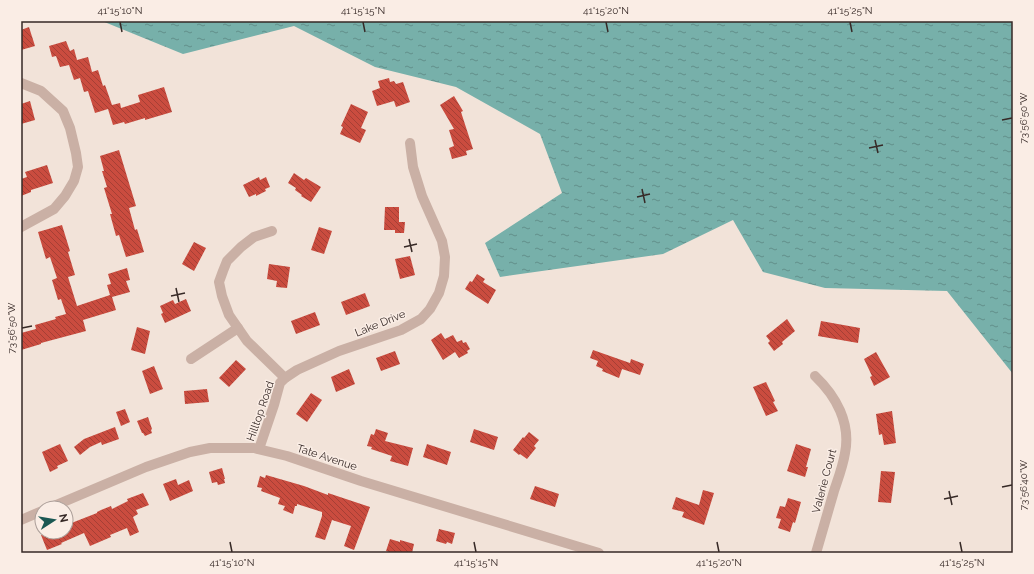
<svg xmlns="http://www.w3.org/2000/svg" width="1034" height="574" viewBox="0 0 1034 574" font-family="Raleway,sans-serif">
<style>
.water{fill:url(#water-ripples)}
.building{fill:url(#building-back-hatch)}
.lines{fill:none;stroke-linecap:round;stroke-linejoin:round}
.minor{stroke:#cab0a5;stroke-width:10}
.tertiary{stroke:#cab0a5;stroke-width:10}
.ticks{fill:none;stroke:#362926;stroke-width:1.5}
.labels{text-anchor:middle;stroke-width:3;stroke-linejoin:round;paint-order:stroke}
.street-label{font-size:11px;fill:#362926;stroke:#faede5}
.neatline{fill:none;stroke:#362926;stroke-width:1.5}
.ticks-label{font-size:10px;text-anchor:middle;fill:#362926}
</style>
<defs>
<pattern id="water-ripples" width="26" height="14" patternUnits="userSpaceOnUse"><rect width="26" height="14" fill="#77b0aa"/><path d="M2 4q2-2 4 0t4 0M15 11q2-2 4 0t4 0" fill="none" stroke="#628f8a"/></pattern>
<pattern id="building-back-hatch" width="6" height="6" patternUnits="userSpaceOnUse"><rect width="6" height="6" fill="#ca4c3f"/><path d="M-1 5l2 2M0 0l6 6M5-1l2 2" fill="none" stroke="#a53f35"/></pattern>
</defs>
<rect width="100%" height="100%" fill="#f2e3d9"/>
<path class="water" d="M 102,21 L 1013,21 L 1013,374 L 947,291 L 825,288 L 763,272 L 733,220 L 663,254 L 500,277 L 485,243 L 562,193 L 540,134 L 456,87 L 375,67 L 294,26 L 183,54 Z"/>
<g class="building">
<path d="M 29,27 L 35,46 L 21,50 L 21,30 Z"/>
<path d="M 66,41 L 70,51 L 74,49 L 77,60 L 88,57 L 92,72 L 98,70 L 103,86 L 105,85 L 112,105 L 120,103 L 121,108 L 140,102 L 138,95 L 164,87 L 172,112 L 145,120 L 145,118 L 125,124 L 124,122 L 113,125 L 108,109 L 95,113 L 88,91 L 84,92 L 80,78 L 74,80 L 69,65 L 60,67 L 56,56 L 52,57 L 49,46 Z"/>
<path d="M 389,78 L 390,82 L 394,81 L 396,84 L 403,82 L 410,102 L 396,107 L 394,101 L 377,106 L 372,91 L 380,88 L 378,81 Z"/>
<path d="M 454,96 L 463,111 L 461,112 L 473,149 L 466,151 L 467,155 L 452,159 L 449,148 L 454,146 L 449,130 L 454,129 L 440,105 Z"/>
<path d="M 30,101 L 35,120 L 21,124 L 21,104 Z"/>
<path d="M 351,104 L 368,112 L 361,128 L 366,130 L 360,143 L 340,134 L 343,127 L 341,126 Z"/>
<path d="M 119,150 L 136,206 L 129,208 L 135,230 L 137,229 L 144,252 L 126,257 L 119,235 L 116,236 L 110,214 L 112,214 L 104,188 L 107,187 L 102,171 L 104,171 L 100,156 Z"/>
<path d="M 47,165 L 53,183 L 31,190 L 31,192 L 21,196 L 21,179 L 27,177 L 25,172 Z"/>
<path d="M 294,173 L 304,180 L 306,178 L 321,187 L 311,202 L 301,196 L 302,195 L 295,190 L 296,188 L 288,183 Z"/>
<path d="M 259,177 L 260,180 L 266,177 L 270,187 L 265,189 L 266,191 L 256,196 L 256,194 L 249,197 L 243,185 Z"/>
<path d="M 385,207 L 399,207 L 399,222 L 405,222 L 404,233 L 395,233 L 395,230 L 384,230 Z"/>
<path d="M 62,225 L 70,251 L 68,252 L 75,275 L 68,277 L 77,306 L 110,295 L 107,285 L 111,284 L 108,274 L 127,268 L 130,280 L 126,281 L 130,292 L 112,297 L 116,310 L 83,320 L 86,331 L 41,343 L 41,344 L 21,350 L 21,333 L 36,329 L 35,325 L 56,319 L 55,317 L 66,314 L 61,299 L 58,300 L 52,280 L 57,278 L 50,257 L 46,259 L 38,232 Z"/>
<path d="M 319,227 L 332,231 L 324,254 L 311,250 Z"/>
<path d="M 194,242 L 206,248 L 194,271 L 182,264 Z"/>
<path d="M 410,256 L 415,275 L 400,279 L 395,259 Z"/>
<path d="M 269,264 L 290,267 L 287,288 L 276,287 L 277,281 L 267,279 Z"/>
<path d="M 477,274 L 485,279 L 483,282 L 496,290 L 488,304 L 465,289 L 470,281 L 472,282 Z"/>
<path d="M 365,293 L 370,306 L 346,315 L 341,302 Z"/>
<path d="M 186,299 L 191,311 L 165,323 L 161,314 L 163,313 L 160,306 L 173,300 L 175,304 Z"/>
<path d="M 315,312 L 320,325 L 296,334 L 291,321 Z"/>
<path d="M 787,319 L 795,331 L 782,342 L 783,344 L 774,351 L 768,343 L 770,341 L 766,336 Z"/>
<path d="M 821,321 L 860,328 L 858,343 L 818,336 Z"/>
<path d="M 137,327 L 150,331 L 145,354 L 131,350 Z"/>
<path d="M 441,333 L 445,339 L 453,335 L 457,342 L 462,340 L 463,343 L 466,342 L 470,349 L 467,351 L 468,353 L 459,358 L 455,352 L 443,360 L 431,340 Z"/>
<path d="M 593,350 L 630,363 L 631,359 L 644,364 L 640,375 L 622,369 L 619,378 L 602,371 L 603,369 L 596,366 L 598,361 L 590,358 Z"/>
<path d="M 395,351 L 400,364 L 381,371 L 376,358 Z"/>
<path d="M 876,352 L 890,377 L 874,386 L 870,377 L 872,376 L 864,359 Z"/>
<path d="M 236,360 L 246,369 L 229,387 L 219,378 Z"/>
<path d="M 154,366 L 163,389 L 150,394 L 142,371 Z"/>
<path d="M 349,369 L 355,384 L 336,392 L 331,377 Z"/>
<path d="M 766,382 L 775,401 L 773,402 L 778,411 L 766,416 L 753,387 Z"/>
<path d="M 207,389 L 209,402 L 185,404 L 184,391 Z"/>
<path d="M 311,393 L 322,400 L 307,422 L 296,414 Z"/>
<path d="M 125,409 L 130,422 L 121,426 L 116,412 Z"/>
<path d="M 892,411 L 896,443 L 884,445 L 882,434 L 879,435 L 876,414 Z"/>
<path d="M 148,417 L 152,429 L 151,430 L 152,433 L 145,436 L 143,433 L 142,433 L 137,421 Z"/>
<path d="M 115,427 L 119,439 L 102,445 L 101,442 L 90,447 L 80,455 L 74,447 L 84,439 Z"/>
<path d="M 376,429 L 388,433 L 385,441 L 413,448 L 408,466 L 390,461 L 392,456 L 371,449 L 372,447 L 367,446 L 371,434 L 374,435 Z"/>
<path d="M 474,429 L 498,437 L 494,450 L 470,442 Z"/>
<path d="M 529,432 L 539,440 L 534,446 L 536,448 L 527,459 L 520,454 L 519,455 L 513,450 L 523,437 L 524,438 Z"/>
<path d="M 60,444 L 68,461 L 57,466 L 58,468 L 50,472 L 42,452 Z"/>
<path d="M 427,444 L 451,452 L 447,465 L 423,457 Z"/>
<path d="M 796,444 L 811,449 L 806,467 L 808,467 L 805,477 L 787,471 Z"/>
<path d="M 222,468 L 225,479 L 224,479 L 225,483 L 218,485 L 217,482 L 212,483 L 209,472 Z"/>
<path d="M 881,471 L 895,472 L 891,503 L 878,502 Z"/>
<path d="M 266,475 L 304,486 L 328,495 L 328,493 L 370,507 L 354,550 L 344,546 L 351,526 L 332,520 L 325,540 L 315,537 L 322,516 L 322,512 L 297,504 L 297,506 L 295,506 L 293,514 L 283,510 L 285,506 L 278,504 L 280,498 L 261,491 L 262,488 L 257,487 L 260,476 L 265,478 Z"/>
<path d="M 176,479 L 178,485 L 189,480 L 193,491 L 170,501 L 163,484 Z"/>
<path d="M 535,486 L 559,494 L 555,507 L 530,499 Z"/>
<path d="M 703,490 L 714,493 L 704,525 L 682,517 L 684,512 L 672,509 L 676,497 L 699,505 Z"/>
<path d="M 143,493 L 149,505 L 136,510 L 138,514 L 133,517 L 139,532 L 130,536 L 127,528 L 110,535 L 111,537 L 90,546 L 84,533 L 61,543 L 62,544 L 47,550 L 41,535 L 47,532 L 66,532 L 66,530 L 69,528 L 68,525 L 74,522 L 97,513 L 97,512 L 101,510 L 111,506 L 112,509 L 128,501 L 127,499 Z"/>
<path d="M 788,498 L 801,502 L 795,523 L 793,522 L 790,532 L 778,528 L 781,519 L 776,518 L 780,506 L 785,507 Z"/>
<path d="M 439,529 L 455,533 L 452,544 L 447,542 L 446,544 L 436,541 Z"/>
<path d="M 390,539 L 400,542 L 400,540 L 414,544 L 412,553 L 392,553 L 386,551 Z"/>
</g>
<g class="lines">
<g class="minor">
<path d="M 21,83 L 41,91 L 63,111 L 70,128 L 76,153 L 78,167 L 74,181 L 65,196 L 54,209 L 21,227"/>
<path d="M 272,231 L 254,237 L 241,247 L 227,261 L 223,271 L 219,282 L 222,296 L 229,315 L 247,341 L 285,378"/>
<path d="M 191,359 L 238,328"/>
<path d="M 815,376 C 836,396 851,423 845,453 C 843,466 838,479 834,491 C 828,512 822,532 816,553"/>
<path d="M 259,449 L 274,405 L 280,383 L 285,378 L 297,370 L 339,351 L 401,330 L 421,319 L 430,309 L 439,293 L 444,276 L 445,257 L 442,241 L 422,196 L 413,167 L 410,143"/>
</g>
<g class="tertiary">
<path d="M 49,508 L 146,467 L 190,452 L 210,448 L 254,448 L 287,456 L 361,481 L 599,553"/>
<path d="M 21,520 L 42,511"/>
</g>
</g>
<path class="ticks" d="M 120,22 L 122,32M 363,22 L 365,32M 606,22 L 608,32M 850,22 L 852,32M 1002,120 L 1012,118M 875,140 L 878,153M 869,148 L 883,145M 642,189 L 645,203M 637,197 L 650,194M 409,239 L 412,252M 404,247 L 417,244M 176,288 L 179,302M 171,296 L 185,293M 22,328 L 32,326M 1002,487 L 1012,485M 949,491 L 952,505M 944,499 L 958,496M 230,542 L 232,552M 474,542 L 476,552M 717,542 L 719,552M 960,542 L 962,552"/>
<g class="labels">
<g class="street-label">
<text transform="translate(380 323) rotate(-22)" y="4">Lake Drive</text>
<text transform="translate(260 411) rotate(-71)" y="4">Hilltop Road</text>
<text transform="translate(327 457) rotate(18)" y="4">Tate Avenue</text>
<text transform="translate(824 481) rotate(-75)" y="4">Valerie Court</text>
</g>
</g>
<rect width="1034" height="574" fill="none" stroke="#faede5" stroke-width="44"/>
<g transform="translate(54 520) rotate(78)"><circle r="19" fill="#faede5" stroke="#ac9f99"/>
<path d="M0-3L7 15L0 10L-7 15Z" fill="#1b5853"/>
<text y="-6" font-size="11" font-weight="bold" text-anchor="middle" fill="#362926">N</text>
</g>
<rect x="22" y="22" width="990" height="530" class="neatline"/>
<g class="ticks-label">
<text x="120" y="14">41°15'10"N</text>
<text x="363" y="14">41°15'15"N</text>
<text x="606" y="14">41°15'20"N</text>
<text x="850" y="14">41°15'25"N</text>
<text transform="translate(1023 118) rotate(-90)" y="4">73°56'50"W</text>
<text transform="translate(11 328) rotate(-90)" y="4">73°56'50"W</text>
<text transform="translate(1023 485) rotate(-90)" y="4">73°56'40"W</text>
<text x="232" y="566">41°15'10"N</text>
<text x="476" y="566">41°15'15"N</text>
<text x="719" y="566">41°15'20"N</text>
<text x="962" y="566">41°15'25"N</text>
</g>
</svg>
